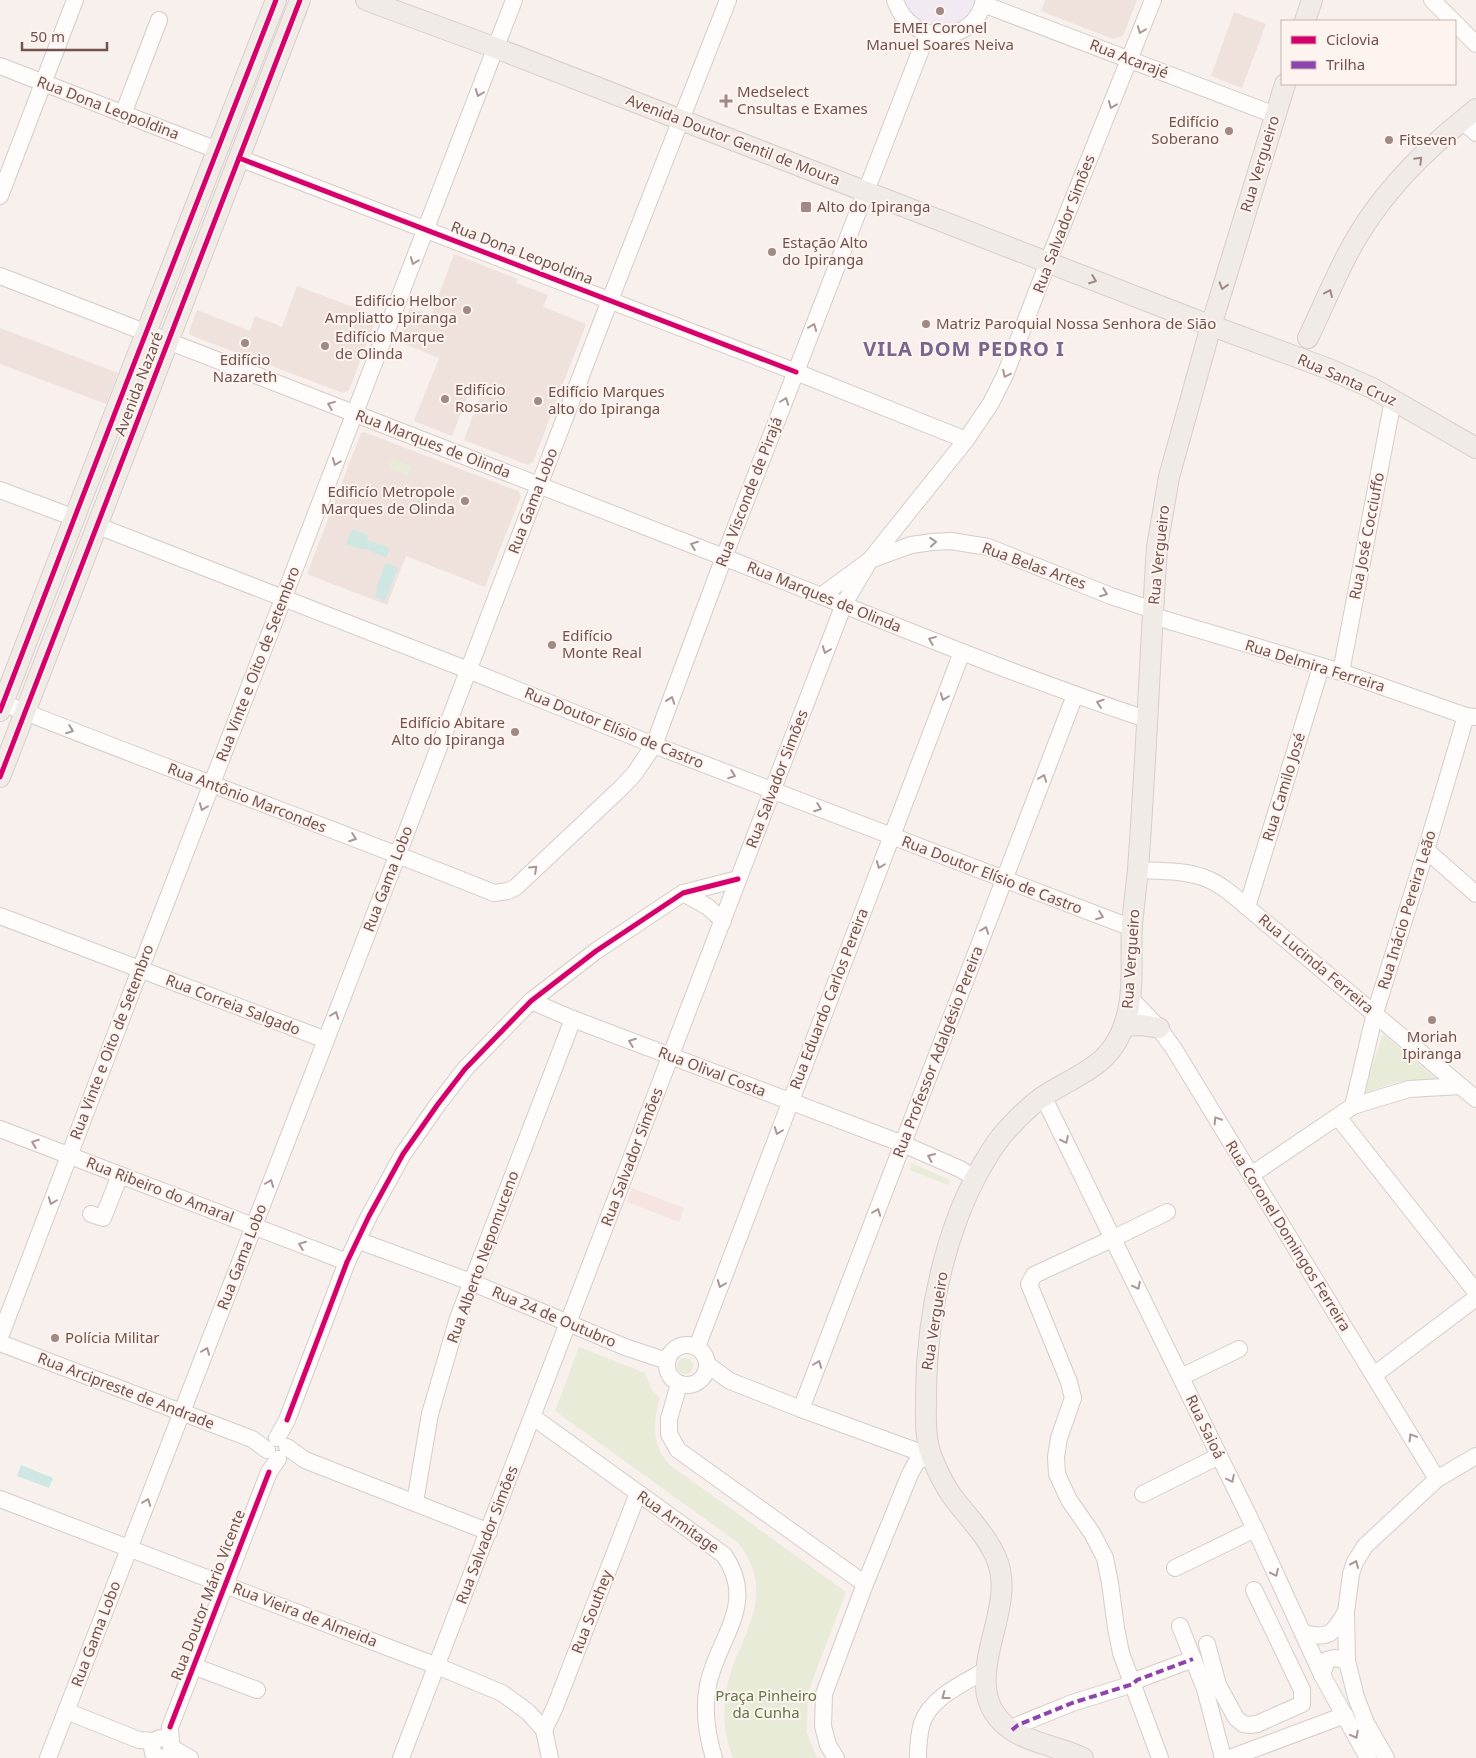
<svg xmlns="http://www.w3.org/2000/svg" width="1476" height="1758" viewBox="0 0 1476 1758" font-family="'Noto Sans',sans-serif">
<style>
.residential{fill:#efe1db}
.commercial{fill:#f6e4e1}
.education{fill:#f1eaf2}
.green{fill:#e9ebd9}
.water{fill:#cfe7e3}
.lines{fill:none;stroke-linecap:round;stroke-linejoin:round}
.minor-casing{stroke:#d6ccca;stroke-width:18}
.major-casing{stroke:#d8cdcb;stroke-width:22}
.minor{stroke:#fefdfc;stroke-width:16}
.major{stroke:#f1ebe7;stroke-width:20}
.quiet{stroke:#8e44ad;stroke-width:4;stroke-dasharray:8 4;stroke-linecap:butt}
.cycleway-casing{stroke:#fef4ef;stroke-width:8}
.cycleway{stroke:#d6006c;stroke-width:5}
.oneway{stroke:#ab9694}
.oneway2{stroke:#9f8884}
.poi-dot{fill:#a18986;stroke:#fef4ef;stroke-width:2}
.labels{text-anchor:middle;stroke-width:4;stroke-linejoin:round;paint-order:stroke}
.poi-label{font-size:15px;fill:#73524e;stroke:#fef4ef;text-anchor:start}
.street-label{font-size:15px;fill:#73524e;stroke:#fef4ef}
.park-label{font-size:15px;fill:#627847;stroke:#fef4ef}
.district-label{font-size:20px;font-weight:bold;letter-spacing:1px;fill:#77668e;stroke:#fef4ef}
</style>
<rect width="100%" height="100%" fill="#f7f0ed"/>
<g class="residential">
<path d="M 1045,0 L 1137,0 L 1123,36 L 1113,39 L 1041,11 Z"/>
<path d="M 1234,12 L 1266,24 L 1242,88 L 1211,76 Z"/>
<path d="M 454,254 L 518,279 L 516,283 L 548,295 L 543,307 L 586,324 L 533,462 L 528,465 L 464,440 L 482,391 L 471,387 L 452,436 L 414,421 L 439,358 L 397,341 L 410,308 L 431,316 Z"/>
<path d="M 297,286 L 377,316 L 349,390 L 343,393 L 190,335 L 189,331 L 197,310 L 250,331 L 255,316 L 282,327 Z"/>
<path d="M 0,328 L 118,373 L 106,404 L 0,364 Z"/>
<path d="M 364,432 L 518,491 L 521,496 L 485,587 L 406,556 L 387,605 L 307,574 L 361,433 Z"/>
</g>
<path class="commercial" d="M 632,1188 L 684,1208 L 679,1222 L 627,1202 Z"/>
<path class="education" d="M 903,0 L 976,0 L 969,15 L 959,23 L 947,28 L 935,28 L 912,17 Z"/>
<g class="green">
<path d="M 392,458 L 411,466 L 407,476 L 388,467 Z"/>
<path d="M 1383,1034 L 1438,1080 C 1406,1079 1394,1082 1363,1094 Z"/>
<path d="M 911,1163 L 950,1180 L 948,1185 L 910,1170 Z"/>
<path d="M 579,1347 L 645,1373 L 651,1389 L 660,1398 C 653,1422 651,1445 670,1465 L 846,1592 L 808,1692 L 807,1733 L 817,1758 L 733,1758 C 724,1735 722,1712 727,1687 C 735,1646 766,1614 753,1570 C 749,1559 744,1549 736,1541 L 555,1411 Z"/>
<circle cx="685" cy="1366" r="8"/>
</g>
<g class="water">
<path d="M 420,500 L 428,503 L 433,507 L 429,516 L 413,509 L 417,501 Z"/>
<path d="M 352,529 L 368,535 L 367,540 L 390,548 L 386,558 L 364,548 L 363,550 L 346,544 Z"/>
<path d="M 386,563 L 398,568 L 385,601 L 375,597 L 378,589 L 376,588 Z"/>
<path d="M 21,1465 L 53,1478 L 49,1488 L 17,1476 Z"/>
</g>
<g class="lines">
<defs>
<g id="minor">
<path d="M 895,0 C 910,47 975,46 984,0"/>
<path d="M 1432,0 L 1453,21"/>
<path d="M 983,4 L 1275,115"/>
<path d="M 1455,23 L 1476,44"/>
<path d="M 0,66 L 217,150"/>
<path d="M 123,114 L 159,20"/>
<path d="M 1462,121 L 1476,133"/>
<path d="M 239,158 L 796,372 L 966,440"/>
<path d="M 0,196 L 75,0"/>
<path d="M 0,276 C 236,368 472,458 708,551 C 854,608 998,670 1146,719"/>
<path d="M 0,490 L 75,518"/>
<path d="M 98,526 L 468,670 L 654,745 L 1132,928"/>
<path d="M 821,596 L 870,560 L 911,545 L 932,542 L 951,541 L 988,547 L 1111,596 L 1153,610"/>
<path d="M 1153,616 L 1341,672 L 1466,716 L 1475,717"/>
<path d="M 1341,672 L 1393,400"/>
<path d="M 0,702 C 164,768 330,827 494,893 L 508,891 L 516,887 L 622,787 L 635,773 L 654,745 L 724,557 L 927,34"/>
<path d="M 1426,850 L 1476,894"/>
<path d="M 1138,870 C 1159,871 1184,870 1205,878 C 1221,884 1234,896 1247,907 L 1476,1099"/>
<path d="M 683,893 L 708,907 L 723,921"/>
<path d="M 1247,907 L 1321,667"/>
<path d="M 0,916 L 326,1040"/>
<path d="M 1131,999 L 1159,1028 L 1174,1049 L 1437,1479"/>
<path d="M 531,1001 L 573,1019 L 903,1144 L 960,1169 L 975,1178"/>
<path d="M 1043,1096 L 1255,1529 L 1322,1675 L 1368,1758"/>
<path d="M 1353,1106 L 1375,1013 L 1426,850 L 1466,716"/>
<path d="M 1338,1117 L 1476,1292"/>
<path d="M 0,1129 L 347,1262"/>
<path d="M 1251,1175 L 1353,1106 L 1409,1089 L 1461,1086"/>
<path d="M 91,1214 L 103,1218 L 120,1175"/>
<path d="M 357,1240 L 471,1282 L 625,1347 L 667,1361"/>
<path d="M 0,1337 L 140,970 L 514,0"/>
<path d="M 0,1343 L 252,1439 L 267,1450"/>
<circle cx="687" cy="1365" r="20"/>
<path d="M 697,1347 L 962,652"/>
<path d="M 708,1365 L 730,1381 L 801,1409 L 930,1456"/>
<path d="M 1374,1375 L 1476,1298"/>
<path d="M 1181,1377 L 1239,1349"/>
<path d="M 679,1384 L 669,1419 L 669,1434 L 678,1450 L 865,1584"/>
<path d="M 801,1409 L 1075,695"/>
<path d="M 533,1417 L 724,1555 C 758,1604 718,1637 708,1685 C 703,1710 707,1735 714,1758"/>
<path d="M 277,1438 L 287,1420 L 347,1262 L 369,1216 L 403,1154 L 438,1104 L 465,1069 L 531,1001 L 596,951 L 683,893 L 738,879"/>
<path d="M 287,1447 L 305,1460 L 489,1532"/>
<path d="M 1143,1494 L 1219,1456"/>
<path d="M 0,1499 L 437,1666 L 502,1693 L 528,1712 L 544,1730 L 550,1758"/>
<path d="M 415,1502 L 430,1414 L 458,1318 L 573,1019"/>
<path d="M 1175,1568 L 1255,1529"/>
<path d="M 1180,1626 L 1205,1689 L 1223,1758"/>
<path d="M 1303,1633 C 1329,1639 1332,1635 1346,1612"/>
<path d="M 1207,1644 L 1218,1685 L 1236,1718 L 1243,1724 L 1250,1725 L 1257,1724 L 1302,1704 L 1302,1690 L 1254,1590"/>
<path d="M 193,1666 L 257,1690"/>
<path d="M 1322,1675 L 1327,1660 L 1335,1658 L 1347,1661"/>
<path d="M 66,1711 L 139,1740 L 154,1741"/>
<path d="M 544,1730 L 555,1707 L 638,1493"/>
<path d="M 1012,1730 L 1018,1725 L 1072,1703 L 1133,1684 L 1137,1680 L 1193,1659"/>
<path d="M 171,1744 L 170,1727 L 269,1472 L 278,1459"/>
<path d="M 172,1748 L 190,1758"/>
<path d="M 48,1758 L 398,854 L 610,300 L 728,0"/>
<path d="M 159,1758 L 153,1753 C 150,1742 157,1736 167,1739 L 172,1746 L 171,1753 L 165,1758"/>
<path d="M 401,1758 L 844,604 L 870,560 L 966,440 L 991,403 L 1005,375 L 1053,249 L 1153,0"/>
<path d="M 836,1758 L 828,1745 L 823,1726 L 824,1694 L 865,1584 L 910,1474 L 917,1461 L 930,1456"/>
<path d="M 918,1758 C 918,1746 919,1734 922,1723 C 931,1697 964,1683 986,1670"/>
<path d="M 1160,1758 L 1121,1653 L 1116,1628 L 1110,1583 L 1105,1558 L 1092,1533 L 1069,1500 L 1057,1474 L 1056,1457 L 1059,1438 L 1073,1398 L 1069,1382 L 1029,1284 L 1034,1275 L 1114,1238 L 1167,1212"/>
<path d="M 1230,1758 L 1345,1715"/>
<path d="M 1386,1758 L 1366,1723 L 1356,1697 L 1347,1661 L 1346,1612 L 1351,1574 L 1355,1562 L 1365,1546 L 1437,1479 L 1476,1456"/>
</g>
<g id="major">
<path d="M 366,0 L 496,48 L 1196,320 L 1329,369 L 1372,388 L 1476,448"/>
<path d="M 1305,21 L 1312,0"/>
<path d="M 1308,338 C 1323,307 1336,274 1353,244 C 1374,207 1403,173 1435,144 C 1448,132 1462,121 1476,109"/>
<path d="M 0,711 C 91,474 183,236 276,0"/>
<path d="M 0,777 L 300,0"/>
<path d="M 1124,1026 L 1141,1025 L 1159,1028"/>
<path d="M 1083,1758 C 1061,1747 1033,1744 1013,1731 C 953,1692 1012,1621 1000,1570 C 994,1542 969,1519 952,1496 C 944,1485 938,1472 933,1460 C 924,1441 926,1412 926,1392 C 927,1308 949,1207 1000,1138 C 1005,1131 1012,1125 1018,1118 C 1027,1110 1034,1102 1044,1096 C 1081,1072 1113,1066 1126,1019 C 1135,988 1130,955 1132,924 C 1134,905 1136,887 1138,869 C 1146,762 1150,654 1157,547 L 1169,477 L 1211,326 L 1285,84"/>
</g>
</defs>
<use href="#minor" class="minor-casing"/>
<use href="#major" class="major-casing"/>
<use href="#minor" class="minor"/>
<use href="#major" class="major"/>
<path class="quiet" d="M 1012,1730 L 1018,1725 L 1072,1703 L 1133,1684 L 1137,1680 L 1193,1659"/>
<defs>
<g id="cycleway">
<path d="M 239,158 L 796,372"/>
<path d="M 0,711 C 91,474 183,236 276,0"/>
<path d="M 0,777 L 300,0"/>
<path d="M 287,1420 L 347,1262 L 369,1216 L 403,1154 L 438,1104 L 465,1069 L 531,1001 L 596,951 L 683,893 L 738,879"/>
<path d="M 170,1727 L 269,1472"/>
</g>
</defs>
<use href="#cycleway" class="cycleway-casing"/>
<use href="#cycleway" class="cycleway"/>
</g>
<defs><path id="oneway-chevron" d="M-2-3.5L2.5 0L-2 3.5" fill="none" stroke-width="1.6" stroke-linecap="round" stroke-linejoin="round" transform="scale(1.25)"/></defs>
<g class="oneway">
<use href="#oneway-chevron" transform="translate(1141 30) rotate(111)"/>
<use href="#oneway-chevron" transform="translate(479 93) rotate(111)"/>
<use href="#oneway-chevron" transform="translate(1112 105) rotate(112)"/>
<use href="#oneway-chevron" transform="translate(414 261) rotate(111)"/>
<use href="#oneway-chevron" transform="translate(813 327) rotate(-69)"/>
<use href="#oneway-chevron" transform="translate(1006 374) rotate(116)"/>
<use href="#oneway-chevron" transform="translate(785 401) rotate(-69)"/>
<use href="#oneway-chevron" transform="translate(331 405) rotate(-158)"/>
<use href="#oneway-chevron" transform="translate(336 462) rotate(111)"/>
<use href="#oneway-chevron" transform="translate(933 542) rotate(-5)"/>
<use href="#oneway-chevron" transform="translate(694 545) rotate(-159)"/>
<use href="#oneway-chevron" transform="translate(1104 593) rotate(21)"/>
<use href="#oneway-chevron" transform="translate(932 640) rotate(-158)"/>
<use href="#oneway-chevron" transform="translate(826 650) rotate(111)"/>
<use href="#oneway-chevron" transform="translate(944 697) rotate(111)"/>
<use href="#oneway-chevron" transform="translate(671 700) rotate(-70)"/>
<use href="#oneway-chevron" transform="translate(1100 703) rotate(-162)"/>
<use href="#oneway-chevron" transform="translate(70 730) rotate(21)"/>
<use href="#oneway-chevron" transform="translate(732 775) rotate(21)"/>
<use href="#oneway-chevron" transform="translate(1043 778) rotate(-69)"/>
<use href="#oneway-chevron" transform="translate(203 807) rotate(111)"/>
<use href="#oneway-chevron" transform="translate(818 808) rotate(21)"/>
<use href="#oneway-chevron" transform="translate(353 838) rotate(20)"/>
<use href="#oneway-chevron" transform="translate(880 865) rotate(111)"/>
<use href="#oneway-chevron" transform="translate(534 869) rotate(-43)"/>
<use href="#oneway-chevron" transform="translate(1100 916) rotate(21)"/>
<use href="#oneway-chevron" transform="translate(985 930) rotate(-69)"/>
<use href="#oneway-chevron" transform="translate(335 1015) rotate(-69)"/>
<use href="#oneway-chevron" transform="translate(632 1042) rotate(-159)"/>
<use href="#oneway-chevron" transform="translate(1217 1120) rotate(-122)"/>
<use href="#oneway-chevron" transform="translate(778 1131) rotate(111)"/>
<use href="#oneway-chevron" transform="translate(1065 1140) rotate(64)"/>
<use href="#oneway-chevron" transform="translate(35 1143) rotate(-159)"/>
<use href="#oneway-chevron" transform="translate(931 1157) rotate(-156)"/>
<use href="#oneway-chevron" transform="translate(270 1183) rotate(-69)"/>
<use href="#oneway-chevron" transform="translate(52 1201) rotate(111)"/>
<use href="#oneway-chevron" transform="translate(877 1212) rotate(-69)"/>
<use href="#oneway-chevron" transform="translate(302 1245) rotate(-159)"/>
<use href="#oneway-chevron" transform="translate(721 1284) rotate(111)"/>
<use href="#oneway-chevron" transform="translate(1137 1286) rotate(64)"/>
<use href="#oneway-chevron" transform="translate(206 1351) rotate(-69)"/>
<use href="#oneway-chevron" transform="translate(818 1364) rotate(-69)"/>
<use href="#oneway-chevron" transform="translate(1412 1437) rotate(-121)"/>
<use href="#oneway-chevron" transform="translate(1231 1479) rotate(64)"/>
<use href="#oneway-chevron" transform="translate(147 1502) rotate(-69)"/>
<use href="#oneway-chevron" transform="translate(1355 1564) rotate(-66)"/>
<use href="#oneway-chevron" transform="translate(1275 1573) rotate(65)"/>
<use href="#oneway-chevron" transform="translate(945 1696) rotate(143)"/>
<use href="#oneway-chevron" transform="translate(1355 1735) rotate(62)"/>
</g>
<g class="oneway2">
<use href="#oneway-chevron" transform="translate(1419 160) rotate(-45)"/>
<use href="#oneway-chevron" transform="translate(1093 280) rotate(21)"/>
<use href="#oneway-chevron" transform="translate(1223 286) rotate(107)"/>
<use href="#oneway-chevron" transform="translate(1329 293) rotate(-65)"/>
</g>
<g class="poi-dot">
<circle cx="940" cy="11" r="5"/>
<path d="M723.5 93.5h5v5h5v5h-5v5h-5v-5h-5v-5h5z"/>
<circle cx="1229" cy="131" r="5"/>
<circle cx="1389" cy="140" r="5"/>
<rect x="800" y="201" width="12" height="12" rx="2.5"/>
<circle cx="772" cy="252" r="5"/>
<circle cx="467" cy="310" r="5"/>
<circle cx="926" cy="324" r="5"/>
<circle cx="245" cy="343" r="5"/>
<circle cx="325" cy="346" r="5"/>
<circle cx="445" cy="399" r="5"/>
<circle cx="538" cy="401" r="5"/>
<circle cx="465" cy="501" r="5"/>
<circle cx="552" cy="645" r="5"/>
<circle cx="515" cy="732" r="5"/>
<circle cx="1432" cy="1020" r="5"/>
<circle cx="55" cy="1338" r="5"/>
</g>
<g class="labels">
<g class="poi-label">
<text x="940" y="33" text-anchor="middle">EMEI Coronel<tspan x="940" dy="17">Manuel Soares Neiva</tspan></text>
<text x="737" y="97">Medselect<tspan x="737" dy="17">Cnsultas e Exames</tspan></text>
<text x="1219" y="127" text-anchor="end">Edifício<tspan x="1219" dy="17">Soberano</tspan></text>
<text x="1399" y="145">Fitseven</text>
<text x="817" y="212">Alto do Ipiranga</text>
<text x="782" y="248">Estação Alto<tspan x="782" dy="17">do Ipiranga</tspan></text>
<text x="457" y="306" text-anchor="end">Edifício Helbor<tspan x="457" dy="17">Ampliatto Ipiranga</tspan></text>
<text x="936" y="329">Matriz Paroquial Nossa Senhora de Sião</text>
<text x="335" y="342">Edifício Marque<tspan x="335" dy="17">de Olinda</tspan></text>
<text x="245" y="365" text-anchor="middle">Edifício<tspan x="245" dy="17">Nazareth</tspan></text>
<text x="455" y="395">Edifício<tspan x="455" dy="17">Rosario</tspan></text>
<text x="548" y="397">Edifício Marques<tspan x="548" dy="17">alto do Ipiranga</tspan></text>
<text x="455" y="497" text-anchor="end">Edificío Metropole<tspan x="455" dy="17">Marques de Olinda</tspan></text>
<text x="562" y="641">Edifício<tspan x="562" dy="17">Monte Real</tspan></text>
<text x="505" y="728" text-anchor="end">Edifício Abitare<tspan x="505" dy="17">Alto do Ipiranga</tspan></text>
<text x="1432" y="1042" text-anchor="middle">Moriah<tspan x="1432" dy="17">Ipiranga</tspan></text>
<text x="65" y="1343">Polícia Militar</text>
</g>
<g class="street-label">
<text transform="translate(1129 59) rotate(21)" y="5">Rua Acarajé</text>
<text transform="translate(108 108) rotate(21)" y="5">Rua Dona Leopoldina</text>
<text transform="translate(733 140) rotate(21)" y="5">Avenida Doutor Gentil de Moura</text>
<text transform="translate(1260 164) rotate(-73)" y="5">Rua Vergueiro</text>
<text transform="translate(1064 224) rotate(-69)" y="5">Rua Salvador Simões</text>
<text transform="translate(522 253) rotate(21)" y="5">Rua Dona Leopoldina</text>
<text transform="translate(1347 380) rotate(24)" y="5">Rua Santa Cruz</text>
<text transform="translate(139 384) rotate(-69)" y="5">Avenida Nazaré</text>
<text transform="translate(433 444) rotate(21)" y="5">Rua Marques de Olinda</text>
<text transform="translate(749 492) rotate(-69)" y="5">Rua Visconde de Pirajá</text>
<text transform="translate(533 501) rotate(-69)" y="5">Rua Gama Lobo</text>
<text transform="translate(1367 536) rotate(-79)" y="5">Rua José Cocciuffo</text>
<text transform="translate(1159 555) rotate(-84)" y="5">Rua Vergueiro</text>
<text transform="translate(1034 566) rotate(20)" y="5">Rua Belas Artes</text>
<text transform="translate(824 597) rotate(22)" y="5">Rua Marques de Olinda</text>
<text transform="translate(258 664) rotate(-69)" y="5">Rua Vinte e Oito de Setembro</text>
<text transform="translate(1315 666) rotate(17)" y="5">Rua Delmira Ferreira</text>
<text transform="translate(614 728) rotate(22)" y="5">Rua Doutor Elísio de Castro</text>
<text transform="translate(777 779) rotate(-69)" y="5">Rua Salvador Simões</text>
<text transform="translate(1284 787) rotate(-73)" y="5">Rua Camilo José</text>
<text transform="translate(247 798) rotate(21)" y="5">Rua Antônio Marcondes</text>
<text transform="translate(992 875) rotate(21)" y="5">Rua Doutor Elísio de Castro</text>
<text transform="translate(388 879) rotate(-69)" y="5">Rua Gama Lobo</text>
<text transform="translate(1407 910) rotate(-73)" y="5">Rua Inácio Pereira Leão</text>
<text transform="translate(1131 959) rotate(-86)" y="5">Rua Vergueiro</text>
<text transform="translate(1316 964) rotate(40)" y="5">Rua Lucinda Ferreira</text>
<text transform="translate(829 999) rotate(-69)" y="5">Rua Eduardo Carlos Pereira</text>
<text transform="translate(233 1005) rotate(21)" y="5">Rua Correia Salgado</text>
<text transform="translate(112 1042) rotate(-69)" y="5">Rua Vinte e Oito de Setembro</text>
<text transform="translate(938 1052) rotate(-69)" y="5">Rua Professor Adalgésio Pereira</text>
<text transform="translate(712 1072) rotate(21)" y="5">Rua Olival Costa</text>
<text transform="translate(632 1157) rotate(-69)" y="5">Rua Salvador Simões</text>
<text transform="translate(160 1190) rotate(21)" y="5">Rua Ribeiro do Amaral</text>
<text transform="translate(1288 1236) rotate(58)" y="5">Rua Coronel Domingos Ferreira</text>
<text transform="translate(242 1257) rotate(-69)" y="5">Rua Gama Lobo</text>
<text transform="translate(483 1257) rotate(-70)" y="5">Rua Alberto Nepomuceno</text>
<text transform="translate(554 1317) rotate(23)" y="5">Rua 24 de Outubro</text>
<text transform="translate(935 1321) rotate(-81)" y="5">Rua Vergueiro</text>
<text transform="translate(126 1391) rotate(21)" y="5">Rua Arcipreste de Andrade</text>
<text transform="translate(1205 1427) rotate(64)" y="5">Rua Saioá</text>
<text transform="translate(678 1522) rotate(35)" y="5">Rua Armitage</text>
<text transform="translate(487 1535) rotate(-69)" y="5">Rua Salvador Simões</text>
<text transform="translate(208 1595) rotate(-69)" y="5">Rua Doutor Mário Vicente</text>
<text transform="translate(592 1612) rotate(-69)" y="5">Rua Southey</text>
<text transform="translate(305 1615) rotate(21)" y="5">Rua Vieira de Almeida</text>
<text transform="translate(96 1634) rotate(-69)" y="5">Rua Gama Lobo</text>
</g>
<g class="park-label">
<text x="766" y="1701">Praça Pinheiro<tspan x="766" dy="17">da Cunha</tspan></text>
</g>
<g class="district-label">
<text x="964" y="356">VILA DOM PEDRO I</text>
</g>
</g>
<rect x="1281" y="20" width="175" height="65" fill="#fef4ef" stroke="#c6b3af"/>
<rect x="1291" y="36" width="25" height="8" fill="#d6006c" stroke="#c6b3af"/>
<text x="1326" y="45" font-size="15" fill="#73524e">Ciclovia</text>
<rect x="1291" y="61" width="25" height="8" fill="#8e44ad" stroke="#c6b3af"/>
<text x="1326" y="70" font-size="15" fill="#73524e">Trilha</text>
<path d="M22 42v8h85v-8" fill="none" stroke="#73524e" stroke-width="2.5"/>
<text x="30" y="42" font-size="15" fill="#73524e" stroke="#fef4ef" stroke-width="4" paint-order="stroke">50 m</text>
</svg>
